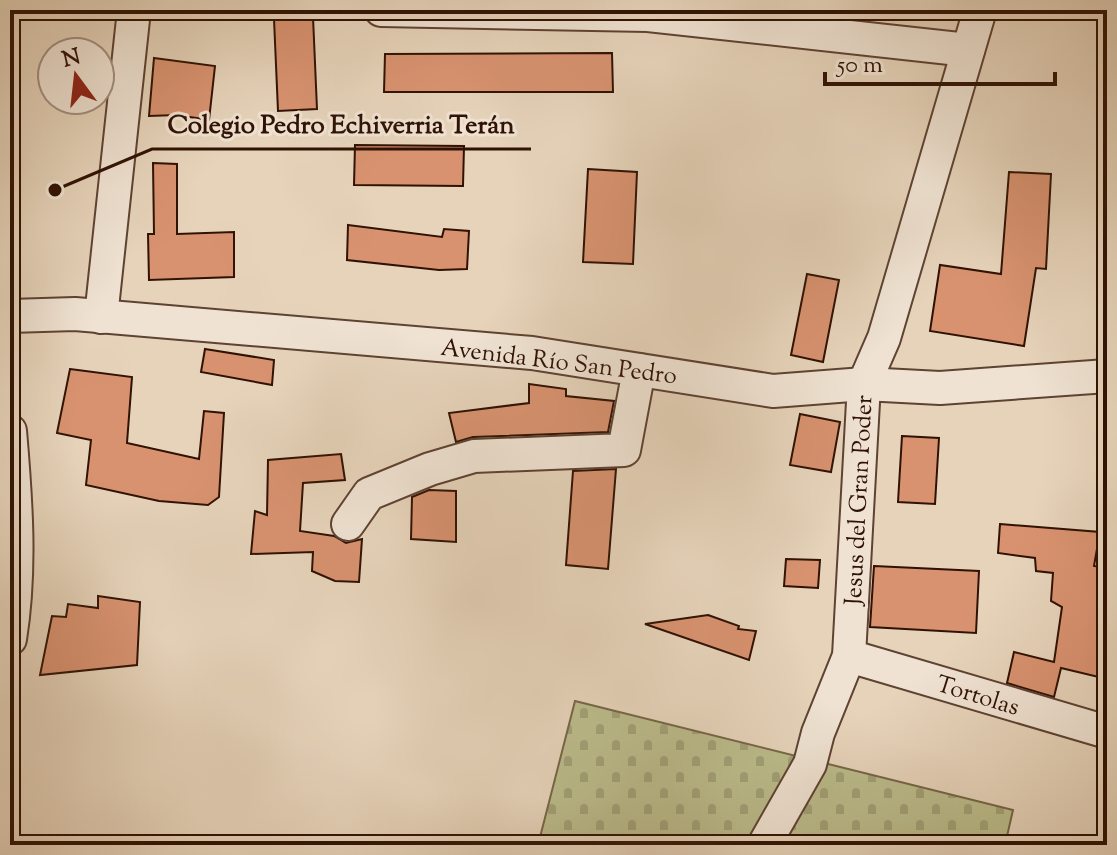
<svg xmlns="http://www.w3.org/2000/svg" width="1117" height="855" viewBox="0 0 1117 855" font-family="'Sorts Mill Goudy',serif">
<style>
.cemetery{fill:url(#cemetery-stones);stroke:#766648;stroke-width:2}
.building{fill:#d89270;stroke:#301204;stroke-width:2}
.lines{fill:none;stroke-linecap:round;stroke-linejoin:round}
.minor-casing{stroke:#5e4232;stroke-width:36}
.minor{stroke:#efe2d2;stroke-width:32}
.labels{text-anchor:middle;stroke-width:6;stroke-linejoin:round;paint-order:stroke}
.street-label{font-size:24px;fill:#301204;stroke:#efe2d2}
.leader{fill:none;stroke:#301204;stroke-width:3}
.callout-dot{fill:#301204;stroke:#efe2d2;stroke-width:3}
.callout-label{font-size:26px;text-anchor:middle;font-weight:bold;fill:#301204;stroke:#efe2d2;stroke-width:6;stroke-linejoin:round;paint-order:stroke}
</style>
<defs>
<pattern id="cemetery-stones" width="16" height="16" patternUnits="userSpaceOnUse" patternTransform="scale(2)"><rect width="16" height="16" fill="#bbbb8b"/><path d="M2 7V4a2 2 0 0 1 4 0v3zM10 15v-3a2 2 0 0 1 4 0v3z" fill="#a1a076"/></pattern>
</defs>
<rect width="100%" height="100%" fill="#e6d3ba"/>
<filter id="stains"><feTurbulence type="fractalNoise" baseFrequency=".0025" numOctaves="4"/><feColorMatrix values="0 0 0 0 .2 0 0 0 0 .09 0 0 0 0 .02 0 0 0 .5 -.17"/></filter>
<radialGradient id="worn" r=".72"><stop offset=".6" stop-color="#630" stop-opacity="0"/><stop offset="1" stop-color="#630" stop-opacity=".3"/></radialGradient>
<path class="cemetery" d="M 575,701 L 1013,810 L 1005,845 L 538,845 Z"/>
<g class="building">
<path d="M 313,17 L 317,109 L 278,111 L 274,19 Z"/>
<path d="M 612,53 L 613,92 L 384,92 L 385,54 Z"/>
<path d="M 154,58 L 215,66 L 209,120 L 177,115 L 149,116 Z"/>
<path d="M 355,145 L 464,146 L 463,186 L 354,185 Z"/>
<path d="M 153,163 L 177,164 L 177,234 L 234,232 L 234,277 L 149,280 L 148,234 L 154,234 Z"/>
<path d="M 588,169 L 637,172 L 633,264 L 583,262 Z"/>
<path d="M 1009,172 L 1051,174 L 1046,269 L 1036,268 L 1024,346 L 930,331 L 940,265 L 1001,274 Z"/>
<path d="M 348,225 L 442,237 L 444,229 L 469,231 L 467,269 L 439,270 L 347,260 Z"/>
<path d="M 807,274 L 839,280 L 823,362 L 791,355 Z"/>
<path d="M 205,349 L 274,360 L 272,385 L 201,372 Z"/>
<path d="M 70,369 L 132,377 L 127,443 L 199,459 L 204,411 L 224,413 L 219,497 L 208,505 L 159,501 L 86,485 L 91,440 L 57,433 Z"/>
<path d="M 529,384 L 566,389 L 566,396 L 614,401 L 608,432 L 473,437 L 456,442 L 449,413 L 529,403 Z"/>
<path d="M 800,414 L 840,422 L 831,472 L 790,465 Z"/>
<path d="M 902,436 L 939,438 L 935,504 L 898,502 Z"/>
<path d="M 341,454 L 345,480 L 303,483 L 300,531 L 334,536 L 346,543 L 362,539 L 359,582 L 335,581 L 312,571 L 313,552 L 251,554 L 255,511 L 267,515 L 268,460 Z"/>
<path d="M 616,469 L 608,569 L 566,565 L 573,471 Z"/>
<path d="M 429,490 L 456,491 L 456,542 L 411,539 L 412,497 Z"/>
<path d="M 1000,524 L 1100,532 L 1094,566 L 1107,568 L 1107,679 L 1061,668 L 1054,697 L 1007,683 L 1014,652 L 1054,662 L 1062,607 L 1051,601 L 1053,573 L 1036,571 L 1035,558 L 998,553 Z"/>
<path d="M 786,559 L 820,560 L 818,588 L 784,586 Z"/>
<path d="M 874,566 L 979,571 L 976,633 L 870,627 Z"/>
<path d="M 98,596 L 140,602 L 137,665 L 40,675 L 52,616 L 66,617 L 68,604 L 98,608 Z"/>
<path d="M 708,615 L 739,626 L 738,629 L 756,631 L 749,660 L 645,624 Z"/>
</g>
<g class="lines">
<defs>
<g id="minor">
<path d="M 381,10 L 648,15 L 968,50"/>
<path d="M 10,316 L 75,314 L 532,353 L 773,391 L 864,384 L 940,388 L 1107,376"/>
<path d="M 101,317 L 134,10"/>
<path d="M 10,431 C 16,500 21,571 10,639"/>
<path d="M 348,524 L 369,494 L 430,469 L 474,456 L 624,450 L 639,370"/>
<path d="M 849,656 L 1107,732"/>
<path d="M 764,845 L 810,764 L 818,733 L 849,656 L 864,384 L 884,338 L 980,10"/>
</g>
</defs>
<use href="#minor" class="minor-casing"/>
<use href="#minor" class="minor"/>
</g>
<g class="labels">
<g class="street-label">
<text transform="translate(559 361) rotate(7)" y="8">Avenida Río San Pedro</text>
<text transform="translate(858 500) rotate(-87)" y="8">Jesus del Gran Poder</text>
<text transform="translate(978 695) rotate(17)" y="8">Tortolas</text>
</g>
</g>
<path class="leader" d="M55 190L152 149H531"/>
<circle class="callout-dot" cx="55" cy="190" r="8"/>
<g class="callout-label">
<text x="341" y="133">Colegio Pedro Echiverria Terán</text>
</g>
<rect width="1117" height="855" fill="none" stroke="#e6d3ba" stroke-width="40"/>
<rect x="12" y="12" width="1093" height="831" fill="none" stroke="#301204" stroke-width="4"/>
<rect x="20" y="20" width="1077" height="815" fill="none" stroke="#301204" stroke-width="2"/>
<g transform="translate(76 76) rotate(345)"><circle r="38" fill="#efe2d2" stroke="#a38f80" stroke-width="2"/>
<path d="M0-6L14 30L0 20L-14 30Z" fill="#8f2418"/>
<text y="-12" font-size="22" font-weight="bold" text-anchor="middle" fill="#301204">N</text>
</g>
<path d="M825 72v12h230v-12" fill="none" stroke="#301204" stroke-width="4"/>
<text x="837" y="72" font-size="24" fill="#301204" stroke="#efe2d2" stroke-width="6" paint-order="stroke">50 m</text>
<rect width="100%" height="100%" filter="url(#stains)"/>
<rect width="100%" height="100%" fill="url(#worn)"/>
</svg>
